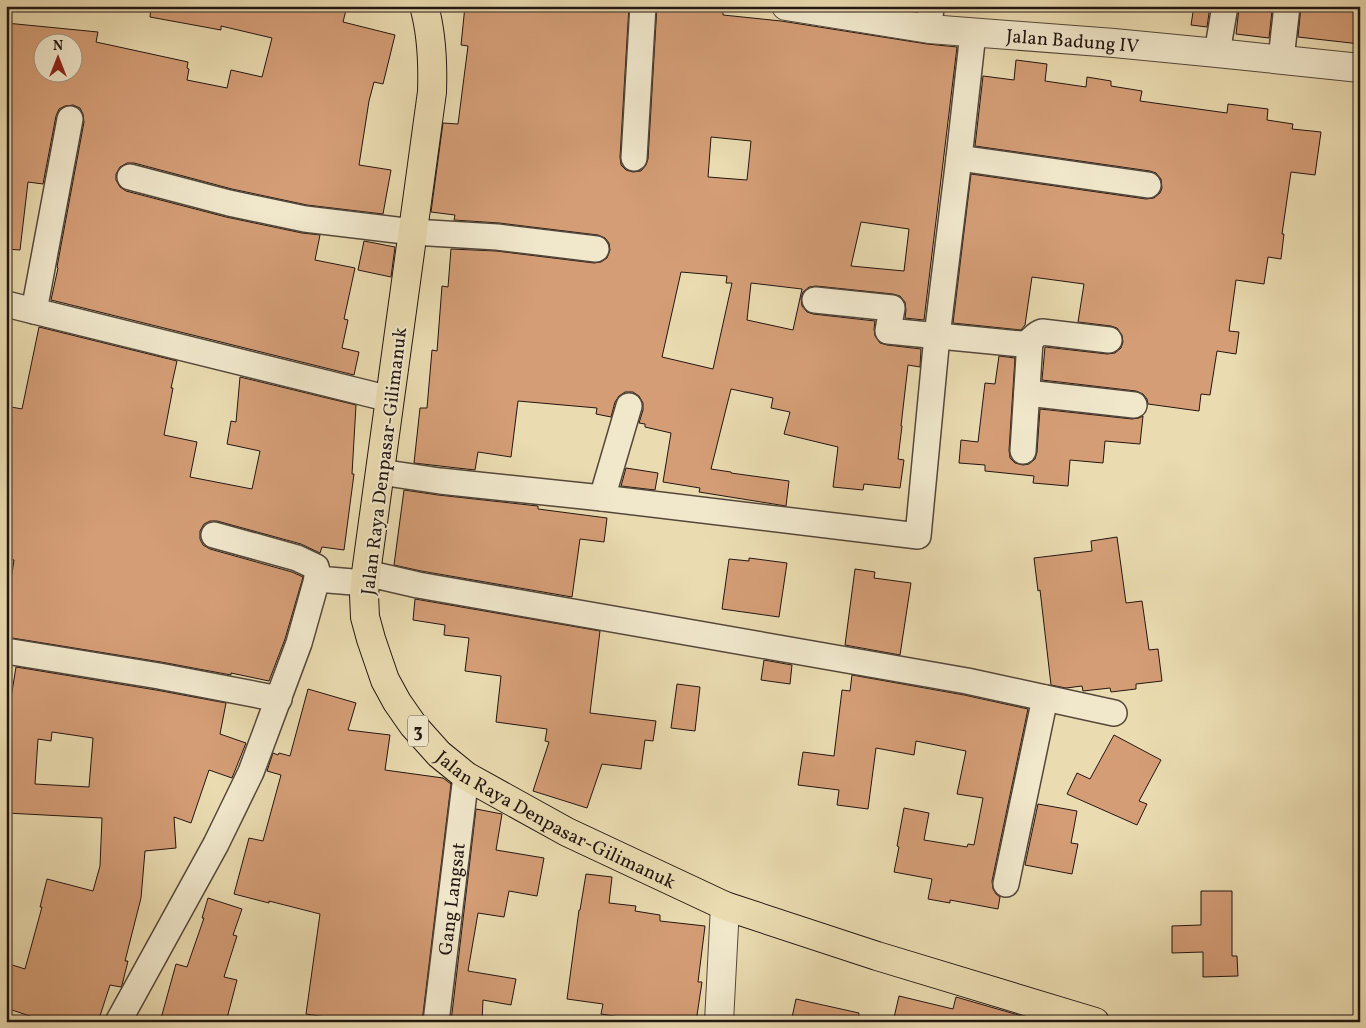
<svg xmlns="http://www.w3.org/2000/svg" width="1366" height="1028" viewBox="0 0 1366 1028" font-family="Vollkorn,serif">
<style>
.building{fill:#d49d76;stroke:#221612;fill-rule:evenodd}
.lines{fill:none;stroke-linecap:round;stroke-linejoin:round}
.minor-casing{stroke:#54473a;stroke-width:28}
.tertiary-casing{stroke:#54473a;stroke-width:30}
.trunk-casing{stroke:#221612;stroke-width:30}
.minor{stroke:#f1e8cc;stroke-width:25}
.tertiary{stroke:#f1e8cc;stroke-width:28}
.trunk{stroke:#eadbb0;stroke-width:28}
.labels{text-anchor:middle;stroke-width:4;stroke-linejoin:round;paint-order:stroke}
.shield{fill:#f1e8cc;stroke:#60554a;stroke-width:1}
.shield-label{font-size:18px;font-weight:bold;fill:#221612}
.street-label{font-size:19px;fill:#221612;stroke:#f1e8cc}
</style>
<rect width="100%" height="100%" fill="#eadbb0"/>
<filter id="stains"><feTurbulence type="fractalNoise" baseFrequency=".004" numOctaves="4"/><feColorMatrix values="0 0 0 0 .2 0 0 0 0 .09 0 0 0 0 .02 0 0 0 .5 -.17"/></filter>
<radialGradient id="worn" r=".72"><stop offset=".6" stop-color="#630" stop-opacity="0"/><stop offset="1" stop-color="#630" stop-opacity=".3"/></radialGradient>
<g class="building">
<path d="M 151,6 L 347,6 L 343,22 L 395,35 L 383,84 L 374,82 L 369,101 L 359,165 L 391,170 L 383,214 L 307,205 L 232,189 L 134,163 L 127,163 L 120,167 L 116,174 L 116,180 L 120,187 L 126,191 L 226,217 L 302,233 L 320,235 L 315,260 L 355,268 L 344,319 L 348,320 L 342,348 L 359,352 L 354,375 L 51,300 L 58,268 L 57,267 L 84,122 L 83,114 L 80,108 L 73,105 L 65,106 L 59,109 L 56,116 L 43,184 L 28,182 L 20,250 L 6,249 L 6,23 L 98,32 L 96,42 L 188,62 L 187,68 L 189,69 L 187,80 L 227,88 L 231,70 L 262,77 L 272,38 L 221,26 L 221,30 L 150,17 ZM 42,42 L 72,42 L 72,72 L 42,72 Z"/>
<path d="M 465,6 L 486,6 L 525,10 L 526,6 L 629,6 L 620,157 L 621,165 L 626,170 L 633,172 L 641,171 L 646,165 L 648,159 L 657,6 L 723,6 L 723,15 L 781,21 L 927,44 L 957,47 L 924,320 L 905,318 L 906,310 L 905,302 L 900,296 L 893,294 L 816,286 L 809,287 L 803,292 L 801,298 L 802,306 L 807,312 L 813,314 L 875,321 L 874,329 L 875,336 L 880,343 L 887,345 L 921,349 L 920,367 L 908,365 L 901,426 L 902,426 L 898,459 L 904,460 L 900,488 L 864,484 L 863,490 L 833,487 L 838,447 L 784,434 L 790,412 L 771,408 L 773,398 L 731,389 L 711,469 L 731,472 L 731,473 L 789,481 L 786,506 L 699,492 L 700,488 L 663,482 L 671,433 L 645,427 L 645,424 L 639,423 L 643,410 L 643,403 L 639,396 L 633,392 L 625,392 L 619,396 L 615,402 L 611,417 L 596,414 L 597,408 L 518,401 L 511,457 L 478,452 L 475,470 L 414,463 L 420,408 L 427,408 L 432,350 L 437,351 L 442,286 L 448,287 L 451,249 L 496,251 L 594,263 L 601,262 L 607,258 L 610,250 L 609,243 L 605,238 L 598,235 L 499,223 L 454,220 L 455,215 L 431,212 L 443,123 L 458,124 L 468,46 L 461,45 ZM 711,137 L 751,141 L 747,180 L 708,177 ZM 861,222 L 909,229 L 904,271 L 851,266 ZM 681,272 L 727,276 L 726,283 L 732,283 L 713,369 L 662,357 ZM 751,283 L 802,289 L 793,330 L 747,320 Z"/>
<path d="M 1194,6 L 1210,6 L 1207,27 L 1191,25 Z"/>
<path d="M 1301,6 L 1360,6 L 1360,44 L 1298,37 Z"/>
<path d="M 1239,8 L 1272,11 L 1269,38 L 1236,34 Z"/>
<path d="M 1016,60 L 1047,64 L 1045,81 L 1086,87 L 1087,77 L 1111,81 L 1111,86 L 1142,91 L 1140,101 L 1227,113 L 1228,104 L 1268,109 L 1267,120 L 1293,124 L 1292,129 L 1321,132 L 1315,175 L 1291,172 L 1282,234 L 1284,234 L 1281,259 L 1268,257 L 1264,284 L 1236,280 L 1229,331 L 1239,332 L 1236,354 L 1217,351 L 1210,395 L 1201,394 L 1199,411 L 1148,404 L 1147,399 L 1143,394 L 1136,391 L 1042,380 L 1045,347 L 1107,354 L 1115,353 L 1121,348 L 1123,342 L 1122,335 L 1117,328 L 1111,326 L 1078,322 L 1084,284 L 1032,277 L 1025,325 L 1021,330 L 953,323 L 971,174 L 1146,199 L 1154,198 L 1160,193 L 1162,188 L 1161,179 L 1156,173 L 1150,171 L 975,146 L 983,76 L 1014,80 Z"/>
<path d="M 364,241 L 395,247 L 391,277 L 358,270 Z"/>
<path d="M 39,327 L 177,361 L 171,388 L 173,388 L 164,435 L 197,442 L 190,477 L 252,489 L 260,451 L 227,444 L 231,421 L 236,422 L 240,377 L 356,405 L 352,474 L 354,474 L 344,550 L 322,547 L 320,553 L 301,544 L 217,521 L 210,521 L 204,524 L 200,531 L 200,539 L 203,545 L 210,549 L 292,572 L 303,577 L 285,639 L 269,681 L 231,673 L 231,675 L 161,662 L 6,637 L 6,613 L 14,560 L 6,559 L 6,406 L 22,409 Z"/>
<path d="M 999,356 L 1015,358 L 1009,450 L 1010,458 L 1015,463 L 1023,465 L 1029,464 L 1035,459 L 1037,452 L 1040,409 L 1132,419 L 1139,418 L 1143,416 L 1140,444 L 1105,441 L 1103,463 L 1070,460 L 1068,486 L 1033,483 L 1034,476 L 985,471 L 985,465 L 959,463 L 961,440 L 978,442 L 985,383 L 995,384 Z"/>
<path d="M 626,468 L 658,473 L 655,490 L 621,486 Z"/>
<path d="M 404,490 L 438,495 L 538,506 L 538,509 L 607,518 L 604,542 L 580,539 L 572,597 L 421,571 L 394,565 Z"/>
<path d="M 1117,537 L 1126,603 L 1142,601 L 1149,650 L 1158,649 L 1162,681 L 1136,684 L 1136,689 L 1111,692 L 1110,688 L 1083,691 L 1082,686 L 1066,688 L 1051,685 L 1040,590 L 1038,591 L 1034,558 L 1092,551 L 1091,541 Z"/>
<path d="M 749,558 L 787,563 L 779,617 L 722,609 L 729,559 L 749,561 Z"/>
<path d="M 855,569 L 875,572 L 874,578 L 911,583 L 900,655 L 845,645 Z"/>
<path d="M 415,599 L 600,631 L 590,713 L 656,721 L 653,741 L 645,740 L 641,769 L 602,764 L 587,808 L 533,791 L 549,742 L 545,741 L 547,729 L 496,722 L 501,676 L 465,671 L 469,638 L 444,635 L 445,625 L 413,620 Z"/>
<path d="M 764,660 L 792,665 L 790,684 L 761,680 Z"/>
<path d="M 16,667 L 156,690 L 226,703 L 220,734 L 246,743 L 232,778 L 209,770 L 191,823 L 174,817 L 176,848 L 145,851 L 141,898 L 125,961 L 128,961 L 122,985 L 121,987 L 110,985 L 98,1022 L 32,1022 L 33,1017 L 6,1008 L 6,963 L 25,969 L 42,907 L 40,907 L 47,879 L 93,891 L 100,866 L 102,818 L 6,813 L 6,716 L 8,704 L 10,704 ZM 52,732 L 93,738 L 89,787 L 35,784 L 38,739 L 51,741 Z"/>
<path d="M 852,675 L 964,695 L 1028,709 L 992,881 L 993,889 L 996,894 L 1000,897 L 998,909 L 950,900 L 950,903 L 928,899 L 932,879 L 894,872 L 899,847 L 897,846 L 904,808 L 929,813 L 924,840 L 967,847 L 968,844 L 974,845 L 983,798 L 957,794 L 966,751 L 916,741 L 914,755 L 876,748 L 868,809 L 837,805 L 839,790 L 798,785 L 803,752 L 834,756 L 842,690 L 850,691 Z"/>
<path d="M 677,684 L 700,687 L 695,731 L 671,728 Z"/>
<path d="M 308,689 L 356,703 L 348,730 L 390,735 L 385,770 L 443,778 L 451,784 L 422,1022 L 360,1022 L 306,1014 L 320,914 L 269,901 L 269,903 L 234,894 L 249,838 L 263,841 L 281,775 L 267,771 L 273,753 L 278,755 L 279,753 L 290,756 Z"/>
<path d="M 1114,735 L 1161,760 L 1139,801 L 1147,804 L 1137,825 L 1067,794 L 1077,773 L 1090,779 Z"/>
<path d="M 1038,804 L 1077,811 L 1071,843 L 1078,844 L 1072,874 L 1025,865 Z"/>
<path d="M 476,809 L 502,814 L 496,850 L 544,858 L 537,896 L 509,891 L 504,917 L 478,913 L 468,971 L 516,979 L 511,1005 L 483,1000 L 482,1022 L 451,1022 Z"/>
<path d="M 586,874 L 612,877 L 609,903 L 636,906 L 635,911 L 660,915 L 660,921 L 705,926 L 698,982 L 702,982 L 696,1022 L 619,1022 L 620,1017 L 601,1014 L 603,1004 L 567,999 L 579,910 L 580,910 Z"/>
<path d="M 1201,891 L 1232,891 L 1232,956 L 1237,956 L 1238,976 L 1203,977 L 1203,952 L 1172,953 L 1172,926 L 1201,925 Z"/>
<path d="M 208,898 L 242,909 L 233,935 L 237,936 L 224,977 L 237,980 L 226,1022 L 160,1022 L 176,964 L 187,967 L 204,918 L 202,918 Z"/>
<path d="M 899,996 L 953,1009 L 956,997 L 1025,1017 L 1024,1022 L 893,1022 Z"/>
<path d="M 796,999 L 859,1013 L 858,1022 L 791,1022 Z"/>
</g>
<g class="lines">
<defs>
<g id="minor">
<path d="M 929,29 L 931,6"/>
<path d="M 1217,53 L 1225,6"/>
<path d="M 1281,59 L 1287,6"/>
<path d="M 634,158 L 643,6"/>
<path d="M 959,158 L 1148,185"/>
<path d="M 130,177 L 229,203 L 305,219 L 413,232 L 497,237 L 596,249"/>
<path d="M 815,300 L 892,308 L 888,331 L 1021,344 C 1032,344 1032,335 1042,332 L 1109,340"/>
<path d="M 6,304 L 390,399"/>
<path d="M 34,311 L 70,119"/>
<path d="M 1027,393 L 1134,405"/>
<path d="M 1023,451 L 1030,341"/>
<path d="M 380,472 L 440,481 L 602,498 L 918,536 L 937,336 L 959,158 L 973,33"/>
<path d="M 602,498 L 629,406"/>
<path d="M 214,535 L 297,558 L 316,567 L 317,571 L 317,579 L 365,583"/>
<path d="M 366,573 L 418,585 L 967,681 L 1114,713"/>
<path d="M 6,651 L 159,676 L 279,699"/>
<path d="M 1006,884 L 1045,698"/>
<path d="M 118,1022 L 216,844 L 251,772 L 299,643 L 317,579"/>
<path id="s1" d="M 436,1022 L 466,776"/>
</g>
<g id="tertiary">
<path id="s2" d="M 786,6 L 929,29 L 1114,43 L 1217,53 L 1360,68"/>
<path d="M 719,1022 L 725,906"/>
</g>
<g id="trunk">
<path id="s3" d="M 424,6 C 432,34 433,63 432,92 L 366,573 L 364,595 L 365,617 L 371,639 L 385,680 L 397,702 L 413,725 L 439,754 L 466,776 L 567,832 L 725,906 L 877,956 L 1095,1022"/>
</g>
</defs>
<use href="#minor" class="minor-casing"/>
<use href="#tertiary" class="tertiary-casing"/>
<use href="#trunk" class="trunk-casing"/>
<use href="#minor" class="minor"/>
<use href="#tertiary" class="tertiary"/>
<use href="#trunk" class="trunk"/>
</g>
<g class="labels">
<rect class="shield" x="408" y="715.5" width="20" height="31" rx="4"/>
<g class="shield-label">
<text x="418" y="737">3</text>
</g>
<g class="street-label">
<text dy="7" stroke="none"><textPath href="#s2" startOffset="289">Jalan Badung IV</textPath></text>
<text transform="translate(383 461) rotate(-83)" y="7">Jalan Raya Denpasar-Gilimanuk</text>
<text dy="7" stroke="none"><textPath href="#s3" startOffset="909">Jalan Raya Denpasar-Gilimanuk</textPath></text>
<text dy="7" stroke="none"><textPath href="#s1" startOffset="124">Gang Langsat</textPath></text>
</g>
</g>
<rect width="1366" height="1028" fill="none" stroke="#eadbb0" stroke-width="25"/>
<rect x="8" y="8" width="1351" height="1013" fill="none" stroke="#221612" stroke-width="2.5"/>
<rect x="12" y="12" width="1341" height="1003" fill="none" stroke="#221612"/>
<g transform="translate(58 58)"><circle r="24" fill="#f1e8cc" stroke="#9e9482"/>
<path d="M0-4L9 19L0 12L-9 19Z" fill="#8f2418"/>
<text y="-8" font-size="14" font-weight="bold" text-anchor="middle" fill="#221612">N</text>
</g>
<rect width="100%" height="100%" filter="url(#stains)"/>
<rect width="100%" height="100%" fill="url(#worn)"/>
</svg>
